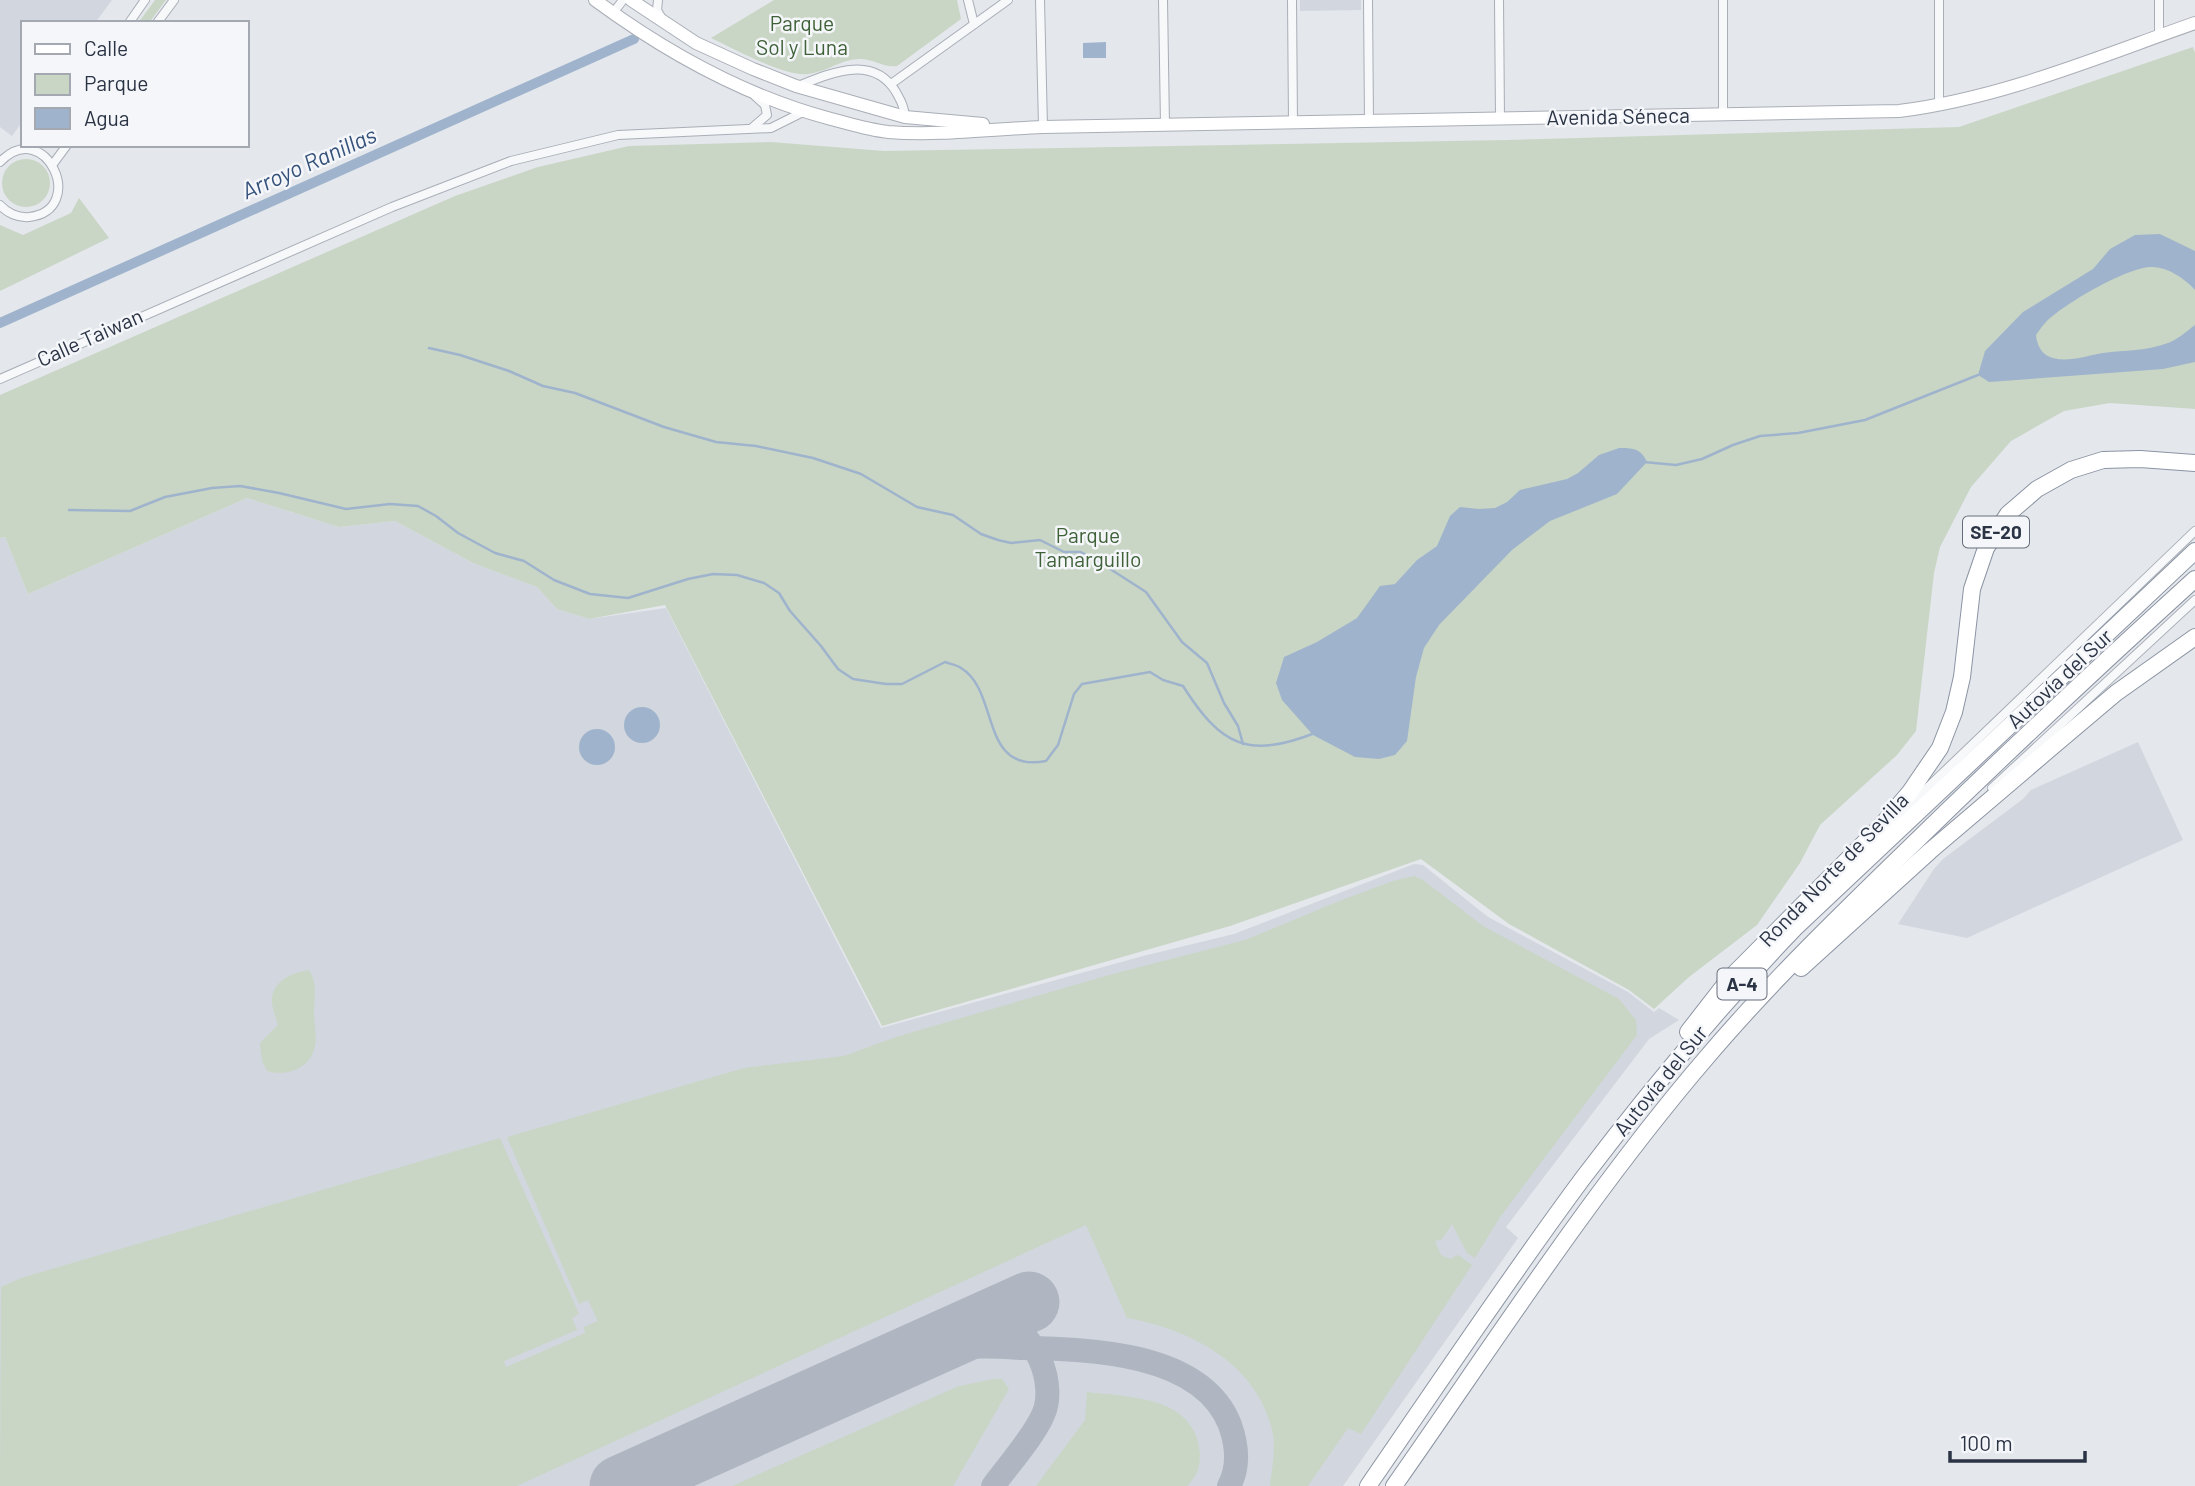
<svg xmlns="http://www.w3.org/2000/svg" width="2195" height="1486" viewBox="0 0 2195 1486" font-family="Barlow,sans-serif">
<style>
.built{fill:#d2d6de}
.green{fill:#c9d6c5}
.water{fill:#9fb4cc}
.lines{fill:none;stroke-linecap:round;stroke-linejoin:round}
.stream{stroke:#9fb4cc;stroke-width:2.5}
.canal{stroke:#9fb4cc;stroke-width:10}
.taxiway{stroke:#b0b6c1;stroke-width:24}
.runway{stroke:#b0b6c1;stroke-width:61}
.street-casing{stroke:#a9aeb7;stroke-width:10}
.secondary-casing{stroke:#a9aeb7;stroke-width:14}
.highway-casing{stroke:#8b94a3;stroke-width:18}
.street{stroke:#f7f8fa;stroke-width:8}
.secondary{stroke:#fff;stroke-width:12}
.highway{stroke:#fff;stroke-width:16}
.labels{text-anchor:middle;stroke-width:5;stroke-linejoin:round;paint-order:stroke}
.shield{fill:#f4f6f9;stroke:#676e7b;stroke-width:2}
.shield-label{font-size:19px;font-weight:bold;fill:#2b3445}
.park-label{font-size:21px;fill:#3f6138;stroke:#f4f6f9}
.street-label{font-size:21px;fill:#2b3445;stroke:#f4f6f9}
.water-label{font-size:23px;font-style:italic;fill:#34527a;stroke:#f4f6f9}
</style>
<rect width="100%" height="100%" fill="#e4e7ec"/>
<g class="built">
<path d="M 0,0 L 112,0 L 95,23 L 23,23 L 23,121 L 12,136 L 0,127 Z"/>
<path d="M 1300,0 L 1361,0 L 1361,10 L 1300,11 Z"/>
<path d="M 247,498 L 339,527 L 395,521 L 473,563 L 537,587 L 557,609 L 589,619 L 666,608 L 881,1028 L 1143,956 L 1234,934 L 1414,864 L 1423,865 L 1488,917 L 1628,992 L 1654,1012 L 1659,1008 L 1679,1020 L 1649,1039 L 1506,1227 L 1518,1238 L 1343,1486 L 0,1486 L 0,538 L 5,537 L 28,594 Z"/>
<path d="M 2138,742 L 2183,840 L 1967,938 L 1898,924 L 1934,869 L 1943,859 L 2023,799 L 2031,790 Z"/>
</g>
<g class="green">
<path d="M 155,0 L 166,0 L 149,23 L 138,23 Z"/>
<path d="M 774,0 L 957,0 L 961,19 L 897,66 C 884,68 874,59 860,59 C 841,59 827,72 808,74 C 784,77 735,49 711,38 Z"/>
<path d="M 2193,47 L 2195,53 L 2195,409 L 2110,403 L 2064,411 L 2011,441 L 1971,487 L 1940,547 L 1934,573 L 1916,731 L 1897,755 L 1820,825 L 1800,863 L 1757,925 L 1689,977 L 1654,1009 L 1629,990 L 1509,924 L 1421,859 L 1230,926 L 882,1026 L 665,605 L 589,619 L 557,609 L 537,587 L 473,563 L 395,521 L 339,527 L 247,498 L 28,594 L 5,537 L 0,538 L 0,395 L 455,196 L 538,167 L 629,146 L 771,142 L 884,151 L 1507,140 L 1959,127 Z"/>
<circle cx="26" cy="183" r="24"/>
<path d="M 79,198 L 109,238 L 0,291 L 0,225 L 23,235 L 71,213 Z"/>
<path d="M 1414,876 L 1423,880 L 1483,926 L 1619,999 L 1636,1020 L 1637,1035 L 1500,1217 L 1475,1258 L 1467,1253 L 1452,1224 L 1442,1239 L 1435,1241 L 1441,1255 L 1450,1259 L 1458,1255 L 1472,1265 L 1361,1434 L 1348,1428 L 1308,1486 L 1270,1486 C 1272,1467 1277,1445 1271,1426 C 1254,1362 1189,1329 1127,1318 L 1086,1225 L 517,1486 L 0,1486 L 1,1287 L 21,1278 L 500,1138 L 579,1314 L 572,1318 L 577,1330 L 504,1361 L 506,1367 L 585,1333 L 584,1327 L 598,1321 L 588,1300 L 579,1304 L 507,1137 L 744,1068 L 844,1056 L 896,1037 L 1109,975 L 1245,940 L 1339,901 L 1393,881 Z"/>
<path d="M 309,970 C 318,985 314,996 314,1013 C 314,1024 317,1035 315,1046 C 310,1069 287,1077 267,1071 L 262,1060 L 260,1043 L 278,1025 C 276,1017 272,1009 272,1002 C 271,982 292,972 309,970 Z"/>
<path d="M 994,1379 L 1002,1379 L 1009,1389 L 953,1486 L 732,1486 L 959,1386 Z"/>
<path d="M 1087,1392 C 1128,1397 1191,1396 1199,1447 C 1202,1462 1198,1476 1187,1486 L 1036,1486 L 1085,1420 Z"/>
</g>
<g class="water">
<path d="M 1106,42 L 1106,58 L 1083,58 L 1083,43 Z"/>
<path d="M 2160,234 L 2195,251 L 2195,290 C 2184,278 2169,268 2153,267 C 2130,265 2062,305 2046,322 C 2042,326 2039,331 2036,335 C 2040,372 2080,357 2103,353 C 2125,350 2147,351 2168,343 C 2177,340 2187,331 2195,325 L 2195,362 L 2163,369 L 1989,382 L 1978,375 L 1985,351 L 2023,312 L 2093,269 L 2110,249 L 2135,235 Z"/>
<path d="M 1619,448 C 1632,448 1641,448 1647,462 L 1617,494 L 1550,521 L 1512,550 L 1439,625 L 1424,648 L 1416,677 L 1407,741 L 1395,755 L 1379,759 L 1355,757 L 1313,735 L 1282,700 L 1276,683 L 1284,657 L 1317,642 L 1357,618 L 1380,586 L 1395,584 L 1417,560 L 1437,546 L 1450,516 L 1460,507 L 1479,509 L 1495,508 L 1507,502 L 1520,490 L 1567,479 L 1578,473 L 1599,455 Z"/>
<circle cx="642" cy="725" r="18"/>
<circle cx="597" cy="747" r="18"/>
</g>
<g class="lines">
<g class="stream">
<path d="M 429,348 L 460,355 L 509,371 L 543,386 L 575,393 L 664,427 L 716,442 L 756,446 L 813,458 L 861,474 L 917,507 L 953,515 L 981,534 L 998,540 L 1011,543 L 1040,540 L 1064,552 L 1080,552 L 1093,558 L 1146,592 L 1182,642 L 1207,663 L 1224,703 L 1238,726 L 1243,744"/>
<path d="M 1644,462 L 1676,465 L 1702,459 L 1733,445 L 1760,436 L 1798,433 L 1865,420 L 1978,375"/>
<path d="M 69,510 L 130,511 L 165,497 L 212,488 L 240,486 L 279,493 L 346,509 L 390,504 L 418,506 L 436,516 L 458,533 L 495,553 L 524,561 L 554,580 L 590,594 L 628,598 L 688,579 L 713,574 L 737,575 L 764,583 L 779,593 L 790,611 L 821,646 L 838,669 L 853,679 L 886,684 L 902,684 L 945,662 C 950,664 957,665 961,668 C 1000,691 979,774 1046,761 L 1058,745 L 1074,694 L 1082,684 L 1150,672 L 1163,680 L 1183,686 C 1221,746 1248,759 1315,733"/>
</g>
<path class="canal" d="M 0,323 L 634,39"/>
<g class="taxiway">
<path d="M 939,1343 C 956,1335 981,1320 1000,1323 C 1036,1329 1057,1385 1043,1415 C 1034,1436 1007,1467 993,1486"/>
<path d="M 887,1366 C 911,1359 935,1352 960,1348 C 980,1345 1002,1347 1023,1348 C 1089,1349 1202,1352 1230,1425 C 1237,1445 1240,1466 1229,1486"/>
</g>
<path class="runway" d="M 620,1486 L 1029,1302"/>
<defs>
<g id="street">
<path d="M 658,0 L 657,10 L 662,19"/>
<path d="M 968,0 L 974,24"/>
<path d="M 1040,0 L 1043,127"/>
<path d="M 1163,0 L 1165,125"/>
<path d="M 1292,0 L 1293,122"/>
<path d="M 1368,0 L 1369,121"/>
<path d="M 1499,0 L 1500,119"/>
<path d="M 2159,0 L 2159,36"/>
<path d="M 613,13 L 623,0"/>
<path d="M 129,23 L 145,0"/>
<path d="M 157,23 L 174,0"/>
<path d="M 891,84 L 1008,0"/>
<path d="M 798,86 C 831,73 873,54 896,92 C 901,101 904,106 905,117"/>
<path d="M 1939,106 L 1939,0"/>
<path d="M 1723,116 L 1723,0"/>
<path d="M 753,127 L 767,115 L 765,105 L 755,96"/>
<path d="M 0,162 C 45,115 89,210 29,217 C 18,218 7,213 0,205"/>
<path d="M 53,164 L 67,145"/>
<path d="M 0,379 L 392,207 L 511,161 L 618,135 L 771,128 L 803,112"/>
<path d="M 1992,788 L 2195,600"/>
<path d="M 1886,831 L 1925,790 L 2195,531"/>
</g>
<g id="secondary">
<path d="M 595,0 C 667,53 744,96 831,119 C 850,124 869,130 888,132 C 939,136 992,129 1043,127 L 1899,111 C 2002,98 2098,57 2195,23"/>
<path d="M 631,0 L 696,43 L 753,69 L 796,86 L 905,117 L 983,124"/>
</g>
<g id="highway">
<path d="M 1801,968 L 1930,851 L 2045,753 L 2116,693 L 2195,637"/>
<path d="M 1688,1032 L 1730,978 L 1881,826 L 1910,792 L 1940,748 L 1954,712 L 1962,677 L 1972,589 L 1986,548 L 2008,514 L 2037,489 L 2071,470 L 2103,460 L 2140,459 L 2195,463"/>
<path d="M 1368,1486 C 1439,1383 1508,1279 1583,1178 C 1649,1091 1719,1007 1795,928 L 2195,551"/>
<path d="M 1394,1486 C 1495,1342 1592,1191 1707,1057 C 1769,984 1838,917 1906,851 C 2001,758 2097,668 2195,579"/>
</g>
</defs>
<use href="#street" class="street-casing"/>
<use href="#secondary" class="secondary-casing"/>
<use href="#highway" class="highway-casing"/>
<use href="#street" class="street"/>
<use href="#secondary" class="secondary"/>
<use href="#highway" class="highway"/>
</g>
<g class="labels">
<g class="shield">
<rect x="1963" y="516.5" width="66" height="31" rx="5"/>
<rect x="1717.5" y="968.5" width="49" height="31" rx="5"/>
</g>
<g class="shield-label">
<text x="1996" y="539">SE-20</text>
<text x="1742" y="991">A-4</text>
</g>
<g class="park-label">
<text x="802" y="31">Parque<tspan x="802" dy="24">Sol y Luna</tspan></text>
<text x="1088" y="543">Parque<tspan x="1088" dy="24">Tamarguillo</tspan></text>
</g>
<g class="street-label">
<text transform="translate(1618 117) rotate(-1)" y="7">Avenida Séneca</text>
<text transform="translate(90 338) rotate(-24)" y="7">Calle Taiwan</text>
<text transform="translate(2060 679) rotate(-43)" y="7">Autovía del Sur</text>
<text transform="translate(1834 870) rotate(-46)" y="7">Ronda Norte de Sevilla</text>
<text transform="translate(1661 1081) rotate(-51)" y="7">Autovía del Sur</text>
</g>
<g class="water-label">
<text transform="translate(309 163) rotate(-24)" y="8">Arroyo Ranillas</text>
</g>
</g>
<rect x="21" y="21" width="228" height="126" fill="#f4f6f9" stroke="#a4a8b1" stroke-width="2"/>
<rect x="35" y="44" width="35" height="10" fill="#ffffff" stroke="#a4a8b1" stroke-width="2"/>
<text x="84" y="56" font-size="21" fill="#2b3445">Calle</text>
<rect x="35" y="74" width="35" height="21" fill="#c9d6c5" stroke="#a4a8b1" stroke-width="2"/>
<text x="84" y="91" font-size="21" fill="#2b3445">Parque</text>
<rect x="35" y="108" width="35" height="21" fill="#9fb4cc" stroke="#a4a8b1" stroke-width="2"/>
<text x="84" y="126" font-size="21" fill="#2b3445">Agua</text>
<path d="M1950 1451v10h135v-10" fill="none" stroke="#2b3445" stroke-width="3.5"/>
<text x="1960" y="1451" font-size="21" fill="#2b3445" stroke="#f4f6f9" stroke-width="5" paint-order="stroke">100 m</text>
</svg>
